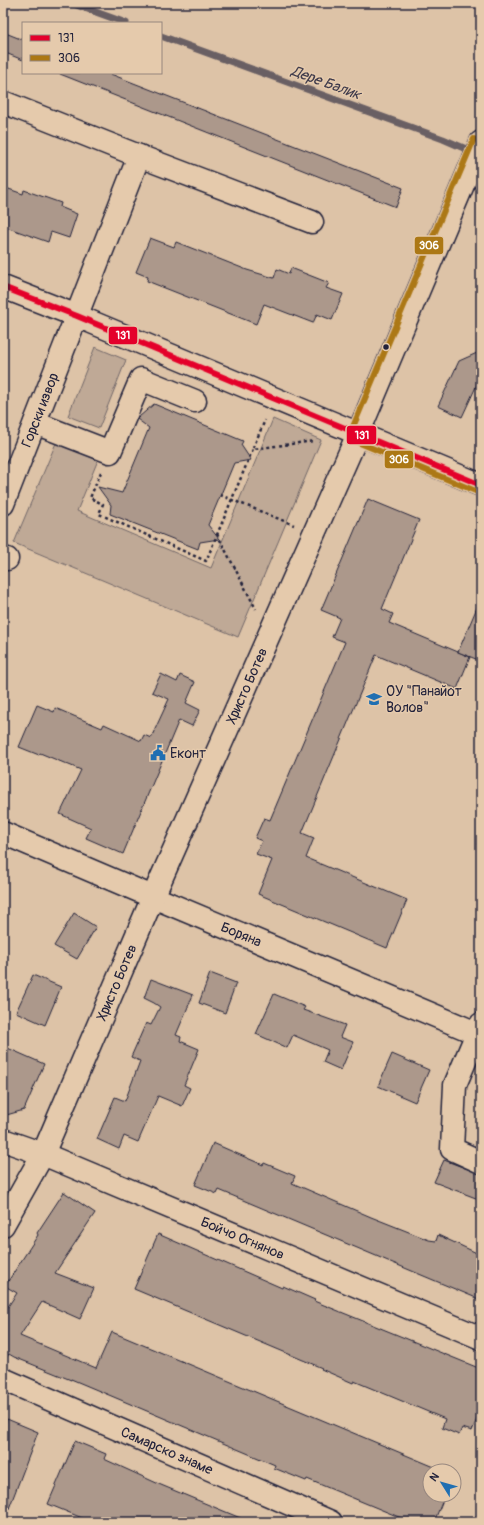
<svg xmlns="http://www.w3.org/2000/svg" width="484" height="1525" font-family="Pangolin,sans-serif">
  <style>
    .green { fill: #bfa996; stroke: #706668 }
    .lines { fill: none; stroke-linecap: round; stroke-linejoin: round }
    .stream { stroke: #695f64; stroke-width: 7 }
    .building { fill: #ac988b; stroke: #22223b }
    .minor-casing { stroke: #22223b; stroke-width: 25 }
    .path { stroke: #22223b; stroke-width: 2.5; stroke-dasharray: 3 3; stroke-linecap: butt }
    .minor { stroke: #e5caac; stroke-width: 22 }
    .bus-1-casing { stroke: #e5caac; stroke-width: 9 }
    .bus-2-casing { stroke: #e5caac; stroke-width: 9 }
    .bus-1 { stroke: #e4002b; stroke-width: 6 }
    .bus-2 { stroke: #ac7815; stroke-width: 6 }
    .bus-dot { fill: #22223b; stroke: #e5caac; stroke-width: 1.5 }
    .labels { text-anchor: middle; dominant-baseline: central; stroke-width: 3; stroke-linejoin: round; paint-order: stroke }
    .street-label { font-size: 14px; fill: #22223b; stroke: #e5caac }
    .poi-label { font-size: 14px; fill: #22223b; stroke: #e5caac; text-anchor: start }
    .water-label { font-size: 15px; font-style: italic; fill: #403c4c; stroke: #e5caac }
    .line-badge { stroke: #e5caac; stroke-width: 1.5 }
    .badge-label { font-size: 11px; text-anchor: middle; font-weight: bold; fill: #fff }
  </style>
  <rect width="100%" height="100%" fill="#ddc3a7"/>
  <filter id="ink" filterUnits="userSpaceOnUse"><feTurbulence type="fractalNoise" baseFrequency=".025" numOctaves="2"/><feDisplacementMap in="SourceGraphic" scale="8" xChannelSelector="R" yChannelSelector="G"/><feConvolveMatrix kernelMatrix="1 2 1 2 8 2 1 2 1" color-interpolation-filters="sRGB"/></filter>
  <g filter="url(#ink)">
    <g class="green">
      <polygon points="95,347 126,360 99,428 68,416"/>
      <polygon points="273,419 321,440 238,637 14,543 56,443 98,460 77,511 211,568"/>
    </g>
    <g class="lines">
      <g class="stream">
        <polyline points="71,3 126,23"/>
        <polyline points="161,36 443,139 473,152"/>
      </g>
    </g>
    <g class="building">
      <polygon points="3,32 23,40 23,60 3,52"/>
      <polygon points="60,73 108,73 403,188 396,207 60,74"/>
      <polygon points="3,187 23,194 24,190 61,203 60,207 77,214 69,238 51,232 48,242 3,226"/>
      <polygon points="150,238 174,247 176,242 247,270 274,278 277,269 289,274 291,268 329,283 326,288 343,294 332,320 317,314 313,323 264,304 256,324 147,281 148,277 136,272"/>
      <polygon points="477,353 481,366 481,376 462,417 438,406 459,361"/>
      <polygon points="154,404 243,441 241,445 251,460 234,463 208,525 219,539 200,542 198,549 110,514 111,505 98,487 122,493 149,428 137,419 139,417"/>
      <polygon points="368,499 419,520 382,609 393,614 389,623 470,657 457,689 376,655 302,833 314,838 306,858 407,900 387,948 258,894 272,860 256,854 262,841 255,838 264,818 270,820 345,642 332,637 340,618 321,610"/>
      <polygon points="481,598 481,661 458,652"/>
      <polygon points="161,674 177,682 180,675 195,682 186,703 200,710 192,726 179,720 123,854 86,838 91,828 60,814 81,770 40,753 39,755 19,747 37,705 54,712 55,708 102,728 104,724 141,741 144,735 151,738 169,699 152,692"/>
      <polygon points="74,913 96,927 77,959 54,946"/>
      <polygon points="210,973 236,983 225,1013 199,1003"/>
      <polygon points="33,975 61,987 45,1025 16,1012"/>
      <polygon points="151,979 193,995 176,1035 181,1037 180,1041 199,1049 184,1085 190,1088 182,1106 158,1096 138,1142 124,1136 119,1149 97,1139 115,1097 125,1101 140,1061 131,1057 146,1023 151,1025 160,1007 154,1003 144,998"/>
      <polygon points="274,994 305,1007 303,1010 345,1025 340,1037 353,1042 341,1070 323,1062 328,1050 293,1035 287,1048 256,1034"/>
      <polygon points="3,1046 44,1064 24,1110 3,1116"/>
      <polygon points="392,1054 429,1070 415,1102 378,1086"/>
      <polygon points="213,1143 263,1165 264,1163 295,1176 292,1183 371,1217 429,1240 436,1241 438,1235 481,1255 481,1300 219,1190 217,1194 195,1185"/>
      <polygon points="444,1160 481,1174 481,1200 434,1182"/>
      <polygon points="64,1192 95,1213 55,1273 94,1288 80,1319 42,1302 20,1336 96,1368 112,1332 444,1471 430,1471 430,1495 445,1495 434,1522 411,1522 307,1479 306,1481 274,1468 275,1465 71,1379 71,1380 14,1357 9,1354 3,1362 3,1314 17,1293 5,1286 38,1235 37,1233"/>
      <polygon points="158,1234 282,1288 283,1286 315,1300 314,1301 481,1369 481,1409 472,1431 462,1428 459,1435 442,1428 445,1419 354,1381 353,1383 321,1369 322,1368 134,1289"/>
      <polygon points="7,1419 38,1432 5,1519 3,1519 3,1429"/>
      <polygon points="75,1441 106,1454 104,1459 161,1485 250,1522 92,1522 48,1504"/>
    </g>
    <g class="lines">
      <defs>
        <g id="minor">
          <polyline points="3,102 139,156 312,222"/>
          <polyline points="3,287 77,316 481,485"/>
          <polyline points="35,423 110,452 141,379 195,401"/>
          <path id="s1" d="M3 504 139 156"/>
          <polyline points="3,558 7,559"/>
          <path id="s2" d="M3 833 153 897 481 1035"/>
          <polyline points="481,1024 455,1085 452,1149 481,1162"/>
          <path id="s3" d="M3 1140 43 1154 481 1338"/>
          <path id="s4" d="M3 1225 43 1154 153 897 358 434 481 142"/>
          <path id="s5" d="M3 1379 331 1522"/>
        </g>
      </defs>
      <use href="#minor" class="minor-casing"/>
      <g class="path">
        <polyline points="253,448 265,420"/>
        <polyline points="101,472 90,498 103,504 99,514 206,561 253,449 314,441"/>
        <polyline points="220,495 294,525"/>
        <polyline points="217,534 256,609"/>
      </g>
      <use href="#minor" class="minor"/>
      <defs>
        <polyline id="bus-1" points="3,287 77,316 481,485"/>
        <polyline id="bus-2" points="474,139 350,434 351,438 355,441 478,492"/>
      </defs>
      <use href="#bus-1" class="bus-1-casing"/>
      <use href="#bus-2" class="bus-2-casing"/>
      <use href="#bus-1" class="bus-1"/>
      <use href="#bus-2" class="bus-2"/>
    </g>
  </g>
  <defs>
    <symbol id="school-bare" viewBox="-9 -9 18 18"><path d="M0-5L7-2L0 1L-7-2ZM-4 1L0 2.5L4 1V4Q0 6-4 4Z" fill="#1f6fb2" stroke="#e5caac" stroke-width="2.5" paint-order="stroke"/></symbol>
    <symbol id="civic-bare" viewBox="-9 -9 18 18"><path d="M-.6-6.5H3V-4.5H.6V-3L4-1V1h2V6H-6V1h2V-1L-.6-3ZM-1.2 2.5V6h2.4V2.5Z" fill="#1f6fb2" stroke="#e5caac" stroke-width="2.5" paint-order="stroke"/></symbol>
  </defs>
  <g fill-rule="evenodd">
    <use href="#school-bare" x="363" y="688" width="22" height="22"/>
    <use href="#civic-bare" x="147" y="742" width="22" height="22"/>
  </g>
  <circle class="bus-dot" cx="386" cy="347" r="3.5"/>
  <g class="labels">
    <g class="street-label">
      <text stroke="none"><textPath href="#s1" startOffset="101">Горски извор</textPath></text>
      <text stroke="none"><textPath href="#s4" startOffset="592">Христо Ботев</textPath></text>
      <text stroke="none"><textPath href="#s2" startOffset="259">Боряна</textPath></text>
      <text stroke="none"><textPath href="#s4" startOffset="268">Христо Ботев</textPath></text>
      <text stroke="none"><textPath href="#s3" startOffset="259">Бойчо Огнянов</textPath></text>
      <text stroke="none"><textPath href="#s5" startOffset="179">Самарско знаме</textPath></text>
    </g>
    <g class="poi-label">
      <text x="386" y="691">ОУ "Панайот<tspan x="386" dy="16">Волов"</tspan></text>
      <text x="170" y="753">Еконт</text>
    </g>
    <g class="water-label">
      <text transform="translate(326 83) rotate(20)">Дере Балик</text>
    </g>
  </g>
  <g class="line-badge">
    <rect x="414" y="236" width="30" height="19" rx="4" fill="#ac7815"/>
    <rect x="108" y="326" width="30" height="19" rx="4" fill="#e4002b"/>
    <rect x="346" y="425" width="31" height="20" rx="4" fill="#e4002b"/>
    <rect x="384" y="450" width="30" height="19" rx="4" fill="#ac7815"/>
  </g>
  <g class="badge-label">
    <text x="429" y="249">306</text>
    <text x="123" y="339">131</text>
    <text x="362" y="439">131</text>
    <text x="399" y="463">306</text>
  </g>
  <rect width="484" height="1525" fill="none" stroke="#e5caac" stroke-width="16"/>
  <rect x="8" y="8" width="468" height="1509" fill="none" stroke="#22223b" stroke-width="1.5" filter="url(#ink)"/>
  <rect x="22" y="22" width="140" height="52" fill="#e5caac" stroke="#97877f"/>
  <rect x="30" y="35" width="20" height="6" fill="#e4002b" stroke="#97877f"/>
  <text x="58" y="42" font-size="12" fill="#22223b">131</text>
  <rect x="30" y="55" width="20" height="6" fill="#ac7815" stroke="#97877f"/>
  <text x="58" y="62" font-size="12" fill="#22223b">306</text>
  <g transform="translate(442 1483) rotate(307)"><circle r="19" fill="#e5caac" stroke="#97877f"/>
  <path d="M0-3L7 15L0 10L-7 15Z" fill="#1f6fb2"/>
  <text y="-6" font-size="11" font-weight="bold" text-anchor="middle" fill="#22223b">N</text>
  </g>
</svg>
